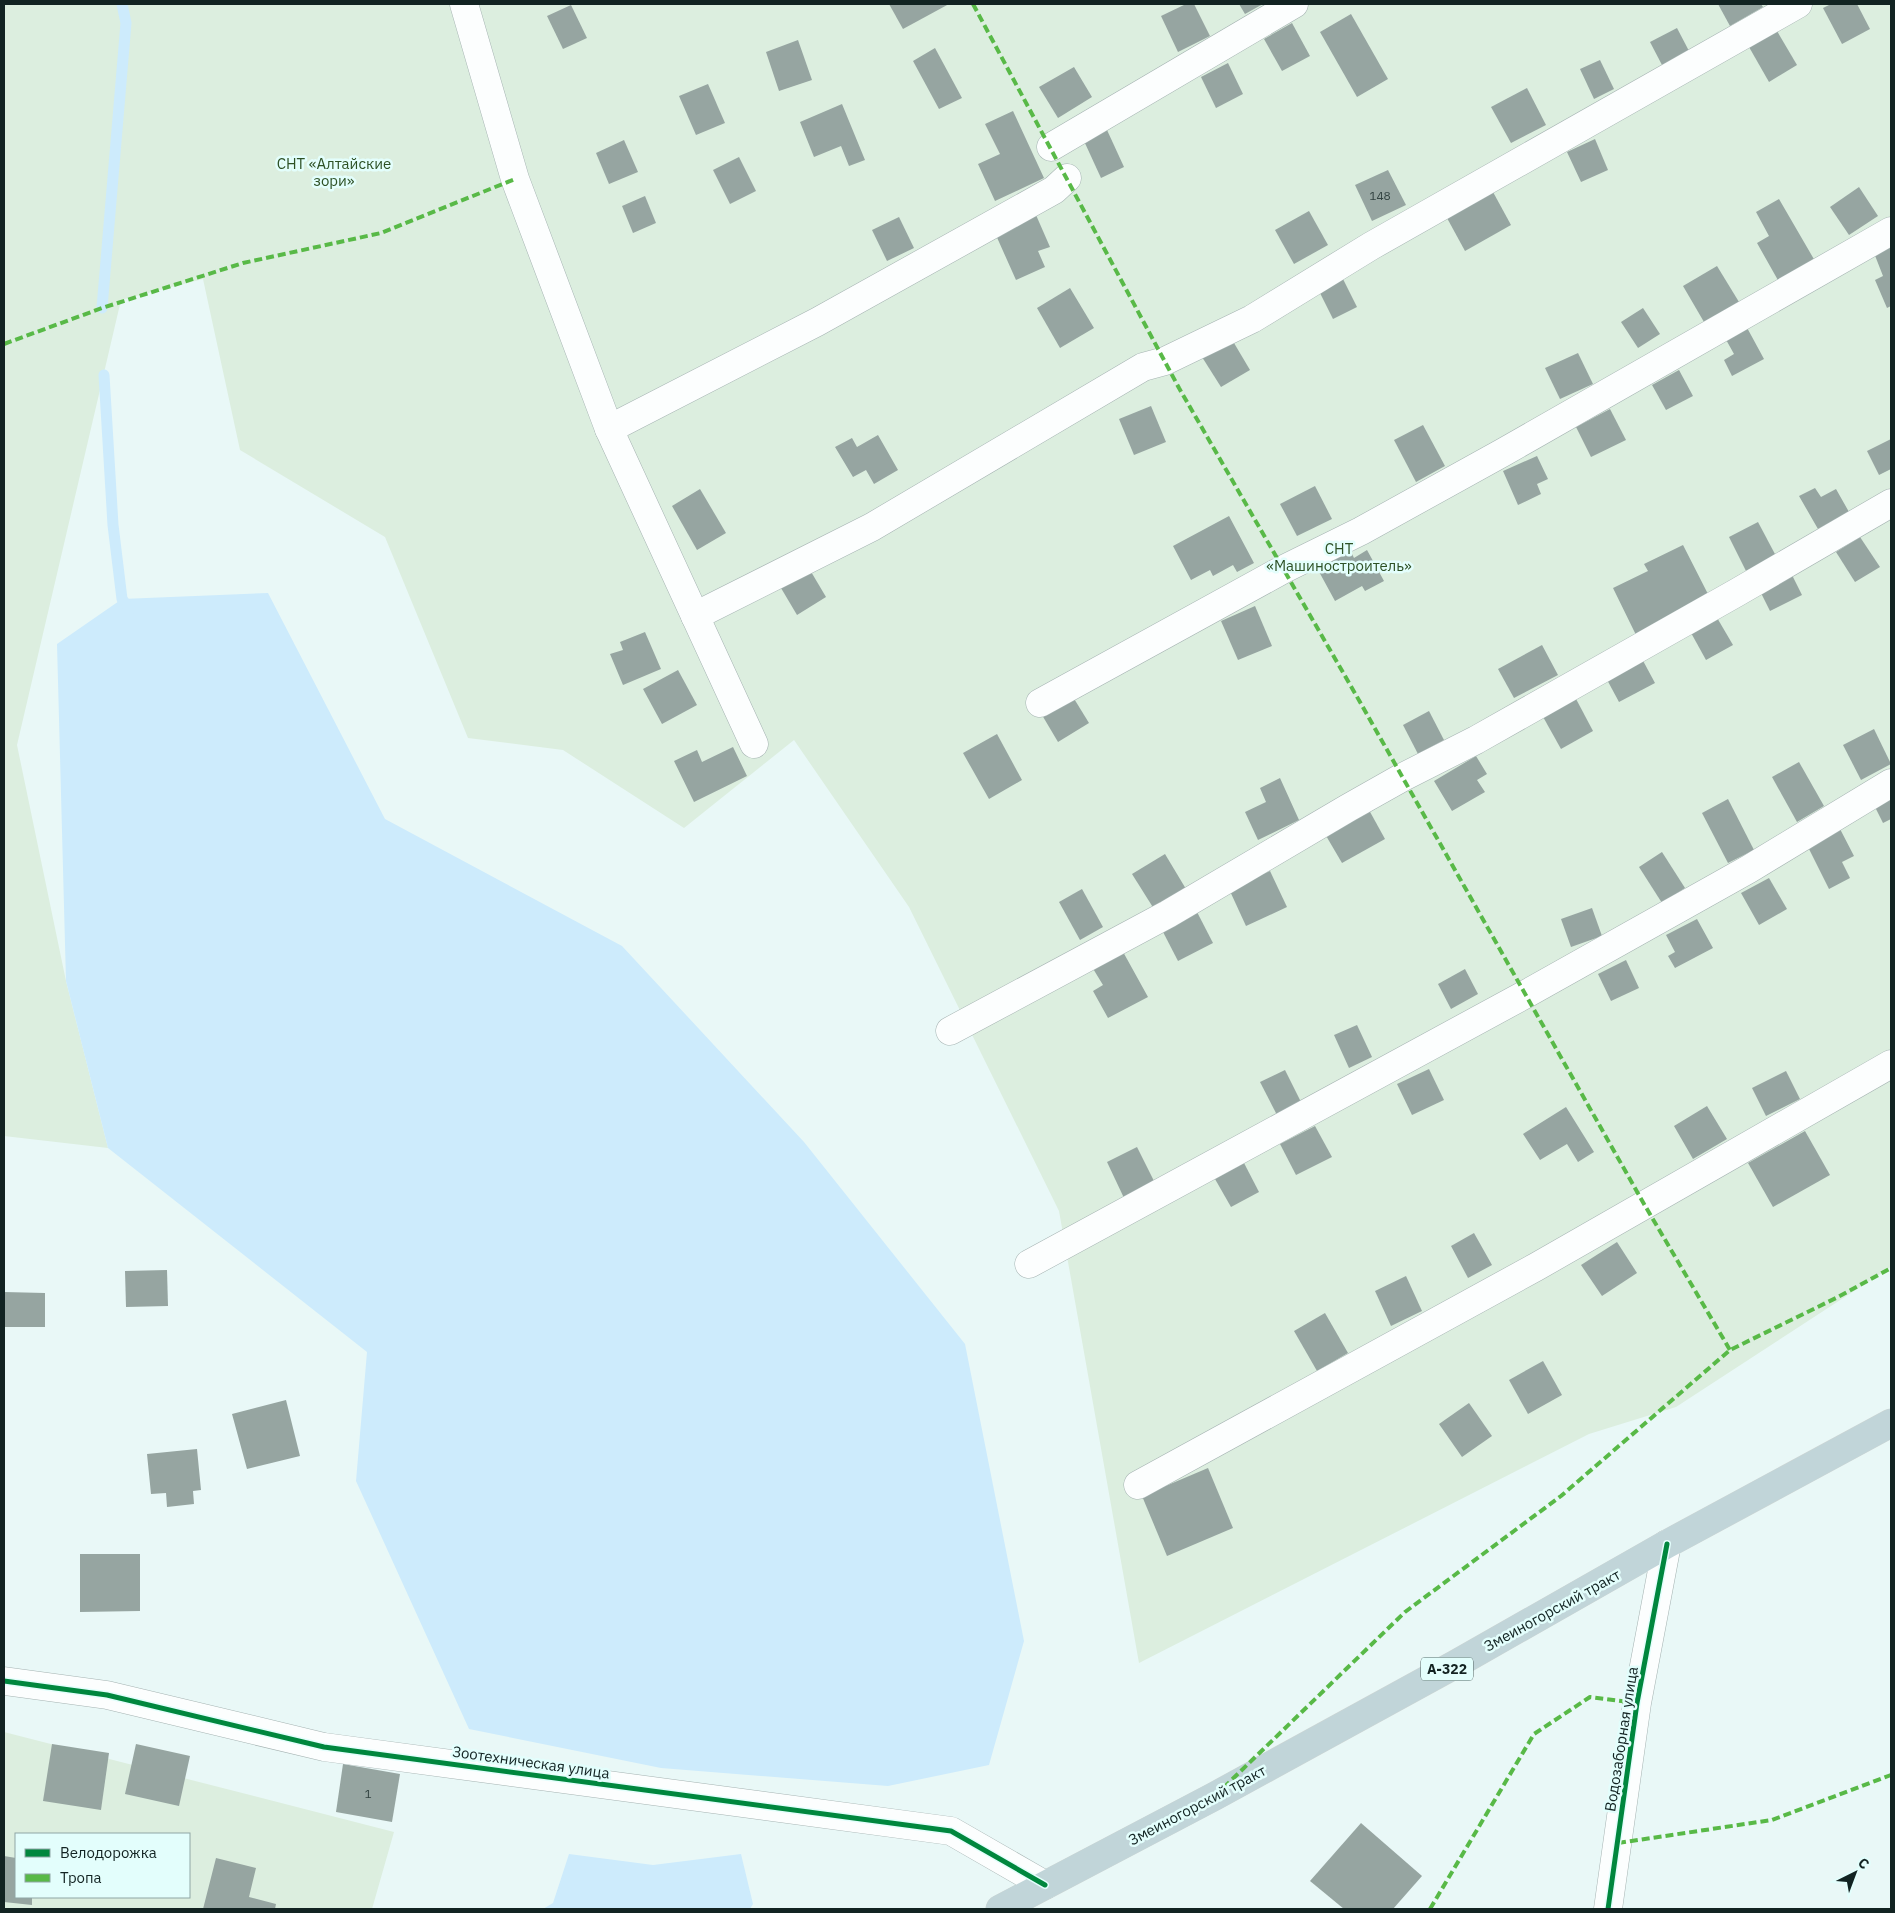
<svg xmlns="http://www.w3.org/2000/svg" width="1895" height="1913" font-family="'IBM Plex Sans',sans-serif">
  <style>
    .green { fill: #dceedf; fill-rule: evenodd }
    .water { fill: #cdebfc }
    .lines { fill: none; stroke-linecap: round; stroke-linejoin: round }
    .stream { stroke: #cdebfc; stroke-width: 11 }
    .building { fill: #96a5a1 }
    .minor-casing { stroke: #a5b3b2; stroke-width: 29 }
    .highway-casing { stroke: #ccd5d4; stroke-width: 29 }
    .minor { stroke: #fcfefe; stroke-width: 28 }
    .highway { stroke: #c1d5d9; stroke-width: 28 }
    .quiet { stroke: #58b947; stroke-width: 4; stroke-dasharray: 8 4; stroke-linecap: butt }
    .cycleway-casing { stroke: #e3fefc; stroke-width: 8 }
    .cycleway { stroke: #00873e; stroke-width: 5 }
    .labels { text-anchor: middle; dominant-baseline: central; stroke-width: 5; stroke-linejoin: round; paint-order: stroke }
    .number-label { font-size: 12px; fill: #334442 }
    .shield { fill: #e3fefc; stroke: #516563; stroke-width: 1 }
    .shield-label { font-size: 14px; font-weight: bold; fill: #122322 }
    .park-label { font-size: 15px; fill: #2d5125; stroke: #e3fefc }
    .street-label { font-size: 15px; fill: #122322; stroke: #e3fefc }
  </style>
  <rect width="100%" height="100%" fill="#e9f8f7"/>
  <g class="green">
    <polygon points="4,4 1891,4 1891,1267 1676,1407 1589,1434 1139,1663 1059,1211 909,907 794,740 684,828 563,750 468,738 385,537 240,450 203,279 121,300 17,745 66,981 108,1148 4,1136"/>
    <path d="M4 1732 394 1832 372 1909H4ZM16 1834H189V1897H16Z"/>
  </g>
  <g class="water">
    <polygon points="268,593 385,819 622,946 804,1142 965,1344 1024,1641 989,1765 888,1786 661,1768 469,1729 356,1481 367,1352 108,1148 66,981 57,644 122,599"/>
    <polygon points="569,1854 653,1865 741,1854 753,1904 750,1909 543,1909 553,1903"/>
  </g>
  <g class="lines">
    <g class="stream">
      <polyline points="102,308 126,23 122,4"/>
      <polyline points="104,375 113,525 122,599 130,610"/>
    </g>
  </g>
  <g class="building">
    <polygon points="889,4 949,4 903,29"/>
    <polygon points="1186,4 1194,4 1210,36 1178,52 1161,16"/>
    <polygon points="1239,4 1263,4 1245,14"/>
    <polygon points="1718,4 1761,4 1763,7 1730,26"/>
    <polygon points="1831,4 1857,4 1870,29 1842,44 1823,8"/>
    <polygon points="571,5 587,38 563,49 547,16"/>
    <polygon points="1351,14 1388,79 1357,97 1320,32"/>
    <polygon points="1292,23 1310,56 1282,71 1264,39"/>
    <polygon points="1677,28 1689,51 1662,65 1650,42"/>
    <polygon points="1777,31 1797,65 1769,82 1749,47"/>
    <polygon points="798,40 812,80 779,91 766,52"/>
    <polygon points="935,48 962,98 939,109 913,61"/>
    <polygon points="1600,60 1614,89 1594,99 1580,69"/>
    <polygon points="1228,63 1243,94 1216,108 1201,77"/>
    <polygon points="1074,67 1092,97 1058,118 1039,87"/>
    <polygon points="708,84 725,123 696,135 679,96"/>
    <polygon points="1527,88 1546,125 1511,143 1491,107"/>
    <polygon points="842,104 865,160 849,166 841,146 814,157 800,122"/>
    <polygon points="1013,111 1044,178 995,201 978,164 1000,154 985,124"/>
    <polygon points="1107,130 1124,167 1101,178 1084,141"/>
    <polygon points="1595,139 1608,170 1581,182 1567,152"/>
    <polygon points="624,140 638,172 609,184 596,153"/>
    <polygon points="739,157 756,191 730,204 713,170"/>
    <polygon points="1388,170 1406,205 1372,221 1355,185"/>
    <polygon points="1859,187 1878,216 1849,235 1830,207"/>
    <polygon points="1493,192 1511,225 1465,251 1447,218"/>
    <polygon points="645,196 656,223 633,233 622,206"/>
    <polygon points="1779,199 1815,261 1779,282 1757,243 1769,236 1756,212"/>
    <polygon points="1309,211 1328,245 1294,264 1275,230"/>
    <polygon points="1036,215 1050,247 1038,251 1045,267 1016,280 995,233"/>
    <polygon points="899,217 914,248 887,261 872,230"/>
    <polygon points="1891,246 1891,306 1887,308 1875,280 1883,276 1874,253"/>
    <polygon points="1717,266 1739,302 1704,322 1683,286"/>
    <polygon points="1343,279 1357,307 1333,319 1319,291"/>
    <polygon points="1070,288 1094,328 1060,348 1037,308"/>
    <polygon points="1643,308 1660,334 1638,348 1621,322"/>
    <polygon points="1745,324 1764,359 1732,376 1724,360 1734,354 1724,336"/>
    <polygon points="1231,338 1250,370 1221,387 1202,357"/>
    <polygon points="1578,353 1593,384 1560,399 1545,368"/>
    <polygon points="1679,370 1693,396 1666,410 1652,385"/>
    <polygon points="1151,406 1166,442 1134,455 1119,419"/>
    <polygon points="1610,409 1626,440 1591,457 1576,427"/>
    <polygon points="1423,425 1445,466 1416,482 1394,440"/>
    <polygon points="878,435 898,470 874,484 866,470 853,477 835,447 852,438 857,447"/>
    <polygon points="1891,439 1891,469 1879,475 1867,451"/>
    <polygon points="1537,456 1548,479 1537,484 1541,494 1518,505 1503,471"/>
    <polygon points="1315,486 1332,519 1297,536 1280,504"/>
    <polygon points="1815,488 1821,497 1836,489 1849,512 1818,529 1799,496"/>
    <polygon points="700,489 726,533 697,550 672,506"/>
    <polygon points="1229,516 1254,563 1237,572 1233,565 1213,576 1210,570 1191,580 1173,546"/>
    <polygon points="1758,522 1776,556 1746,571 1729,537"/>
    <polygon points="1860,537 1880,567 1855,582 1836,552"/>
    <polygon points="1683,545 1710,598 1636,635 1613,588 1648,571 1644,564"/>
    <polygon points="1350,550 1354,558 1367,550 1384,581 1365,591 1362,586 1335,601 1317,568"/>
    <polygon points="810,570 826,597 797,615 781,588"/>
    <polygon points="1792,575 1802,595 1770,611 1760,591"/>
    <polygon points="1255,606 1272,646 1238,660 1221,621"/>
    <polygon points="1716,616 1733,645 1706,660 1690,631"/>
    <polygon points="645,632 661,669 623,685 610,654 623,650 620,642"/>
    <polygon points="1542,645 1558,675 1514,698 1498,669"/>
    <polygon points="1641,657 1655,683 1619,702 1605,676"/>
    <polygon points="678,670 697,705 662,724 643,689"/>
    <polygon points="1073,697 1089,723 1058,742 1042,715"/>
    <polygon points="1575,697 1593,731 1561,749 1542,715"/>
    <polygon points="1429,711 1444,740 1418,754 1403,725"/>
    <polygon points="1874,729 1891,764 1861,780 1843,745"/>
    <polygon points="997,734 1022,780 989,799 963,753"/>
    <polygon points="733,747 747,776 694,802 674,761 697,750 702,762"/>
    <polygon points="1476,756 1487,774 1477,780 1485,792 1452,811 1434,781"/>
    <polygon points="1799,762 1824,806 1797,822 1772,777"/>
    <polygon points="1280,778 1299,820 1258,840 1245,812 1266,802 1260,788"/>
    <polygon points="1891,798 1891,819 1883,823 1875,807"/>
    <polygon points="1728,799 1754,850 1728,863 1702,813"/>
    <polygon points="1369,810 1385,839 1342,863 1325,834"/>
    <polygon points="1839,827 1854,856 1842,862 1850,878 1829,889 1806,843"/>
    <polygon points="1662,852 1685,888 1662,903 1639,867"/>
    <polygon points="1165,854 1186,889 1154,909 1132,874"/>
    <polygon points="1270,871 1287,907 1246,926 1229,889"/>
    <polygon points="1769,878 1787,909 1759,925 1741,893"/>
    <polygon points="1082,889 1103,927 1080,940 1059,902"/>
    <polygon points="1592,908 1602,936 1571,947 1561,919"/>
    <polygon points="1197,912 1213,943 1178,961 1162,930"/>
    <polygon points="1697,919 1713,948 1675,968 1668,956 1675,952 1666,935"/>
    <polygon points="1122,950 1148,997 1108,1018 1093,991 1103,985 1092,967"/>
    <polygon points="1626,960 1639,988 1611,1001 1598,974"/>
    <polygon points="1465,969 1478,994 1451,1009 1438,984"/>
    <polygon points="1357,1025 1372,1057 1349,1068 1334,1035"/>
    <polygon points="1429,1069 1444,1100 1412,1115 1397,1084"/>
    <polygon points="1285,1070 1301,1102 1277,1115 1260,1082"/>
    <polygon points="1786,1071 1800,1099 1766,1116 1752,1088"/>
    <polygon points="1707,1106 1727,1139 1693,1159 1674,1126"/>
    <polygon points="1566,1107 1594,1152 1578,1162 1567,1144 1540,1160 1523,1134"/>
    <polygon points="1315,1126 1332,1157 1296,1175 1280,1144"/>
    <polygon points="1805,1131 1830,1175 1773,1207 1748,1163"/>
    <polygon points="1137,1147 1155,1183 1124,1198 1107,1162"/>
    <polygon points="1244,1163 1259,1192 1231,1207 1215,1179"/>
    <polygon points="1474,1233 1492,1265 1468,1278 1451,1246"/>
    <polygon points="1617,1242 1637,1273 1602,1296 1581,1265"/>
    <polygon points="167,1270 168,1306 126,1307 125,1271"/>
    <polygon points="1406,1276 1422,1311 1391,1326 1375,1291"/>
    <polygon points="4,1292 45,1293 45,1327 4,1327"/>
    <polygon points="1325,1313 1348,1353 1317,1371 1294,1331"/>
    <polygon points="1543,1361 1562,1395 1528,1414 1509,1380"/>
    <polygon points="286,1400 300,1456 247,1469 232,1414"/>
    <polygon points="1469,1403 1492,1436 1462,1457 1439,1424"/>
    <polygon points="197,1449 201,1490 193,1491 194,1504 167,1507 166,1493 151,1494 147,1454"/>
    <polygon points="1208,1468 1233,1528 1167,1556 1142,1496"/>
    <polygon points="80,1554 140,1554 140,1611 80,1612"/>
    <polygon points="52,1744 109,1753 101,1810 43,1801"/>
    <polygon points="136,1744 190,1756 179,1806 125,1794"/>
    <polygon points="343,1764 400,1774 392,1822 336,1812"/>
    <polygon points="1361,1823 1422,1876 1393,1909 1344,1909 1310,1881"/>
    <polygon points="4,1856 16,1858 16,1897 32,1897 32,1905 4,1902"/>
    <polygon points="216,1858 256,1868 249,1897 276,1904 275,1909 203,1909"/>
  </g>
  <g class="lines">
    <defs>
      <g id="minor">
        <polyline points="464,4 515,179 609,429 754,744"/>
        <polyline points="1051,147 1294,4"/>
        <polyline points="609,429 817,322 1054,190 1067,178"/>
        <polyline points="695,616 872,527 1143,367 1165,361 1252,319 1371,246 1798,4"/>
        <polyline points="1040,703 1284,569 1361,531 1502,453 1891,231"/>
        <polyline points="950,1031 1168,914 1348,808 1403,777 1476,740 1736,593 1891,503"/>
        <polyline points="1029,1264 1526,994 1749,869 1891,783"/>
        <polyline points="1138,1485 1536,1267 1891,1064"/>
        <polyline points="4,1681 107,1695 324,1747 951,1831 1045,1885"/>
        <polyline points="1608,1909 1637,1703 1667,1544"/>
      </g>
      <polyline id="highway" points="1000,1909 1215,1796 1456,1664 1667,1544 1891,1423"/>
    </defs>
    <use href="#minor" class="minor-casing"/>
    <use href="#highway" class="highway-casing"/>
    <use href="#minor" class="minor"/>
    <use href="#highway" class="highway"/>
    <g class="quiet">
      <polyline points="973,4 1179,388 1356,695 1644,1204 1730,1350"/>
      <polyline points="4,344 102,308 243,263 381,233 515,179"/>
      <polyline points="1215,1796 1405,1612 1561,1496 1730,1350 1836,1298 1891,1268"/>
      <polyline points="1618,1843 1772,1820 1891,1775"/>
      <polyline points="1430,1909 1534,1734 1590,1697 1637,1703"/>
    </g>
    <defs>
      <g id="cycleway">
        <polyline points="4,1681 107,1695 324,1747 951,1831 1045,1885"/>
        <polyline points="1608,1909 1637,1703 1667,1544"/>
      </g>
    </defs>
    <use href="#cycleway" class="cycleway-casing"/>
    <use href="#cycleway" class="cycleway"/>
  </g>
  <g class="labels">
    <g class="number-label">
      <text x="1380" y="195">148</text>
      <text x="368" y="1793">1</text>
    </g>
    <rect class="shield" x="1421" y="1657.5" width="52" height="23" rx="4"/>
    <g class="shield-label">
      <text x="1447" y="1669">А-322</text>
    </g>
    <g class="park-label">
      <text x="334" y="163">СНТ «Алтайские<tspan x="334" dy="17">зори»</tspan></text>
      <text x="1339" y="548">СНТ<tspan x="1339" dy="17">«Машиностроитель»</tspan></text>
    </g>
    <g class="street-label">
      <text transform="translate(1552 1610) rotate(-29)">Змеиногорский тракт</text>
      <text transform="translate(1621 1739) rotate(-81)">Водозаборная улица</text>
      <text transform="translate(531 1762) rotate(8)">Зоотехническая улица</text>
      <text transform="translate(1197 1805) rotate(-28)">Змеиногорский тракт</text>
    </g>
  </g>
  <rect width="1895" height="1913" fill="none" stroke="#122322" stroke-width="10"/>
  <rect x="15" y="1833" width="175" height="65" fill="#e3fefc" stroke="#8fa6a5"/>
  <rect x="25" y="1849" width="25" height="8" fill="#00873e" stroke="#8fa6a5"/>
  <text x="60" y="1858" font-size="15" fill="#122322">Велодорожка</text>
  <rect x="25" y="1874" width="25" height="8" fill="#58b947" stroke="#8fa6a5"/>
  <text x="60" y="1883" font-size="15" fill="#122322">Тропа</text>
  <g transform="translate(1855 1873) rotate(42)" stroke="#e3fefc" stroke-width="4" paint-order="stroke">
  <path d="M0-4L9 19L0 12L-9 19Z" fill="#122322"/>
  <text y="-8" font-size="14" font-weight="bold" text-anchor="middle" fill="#122322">С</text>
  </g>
</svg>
